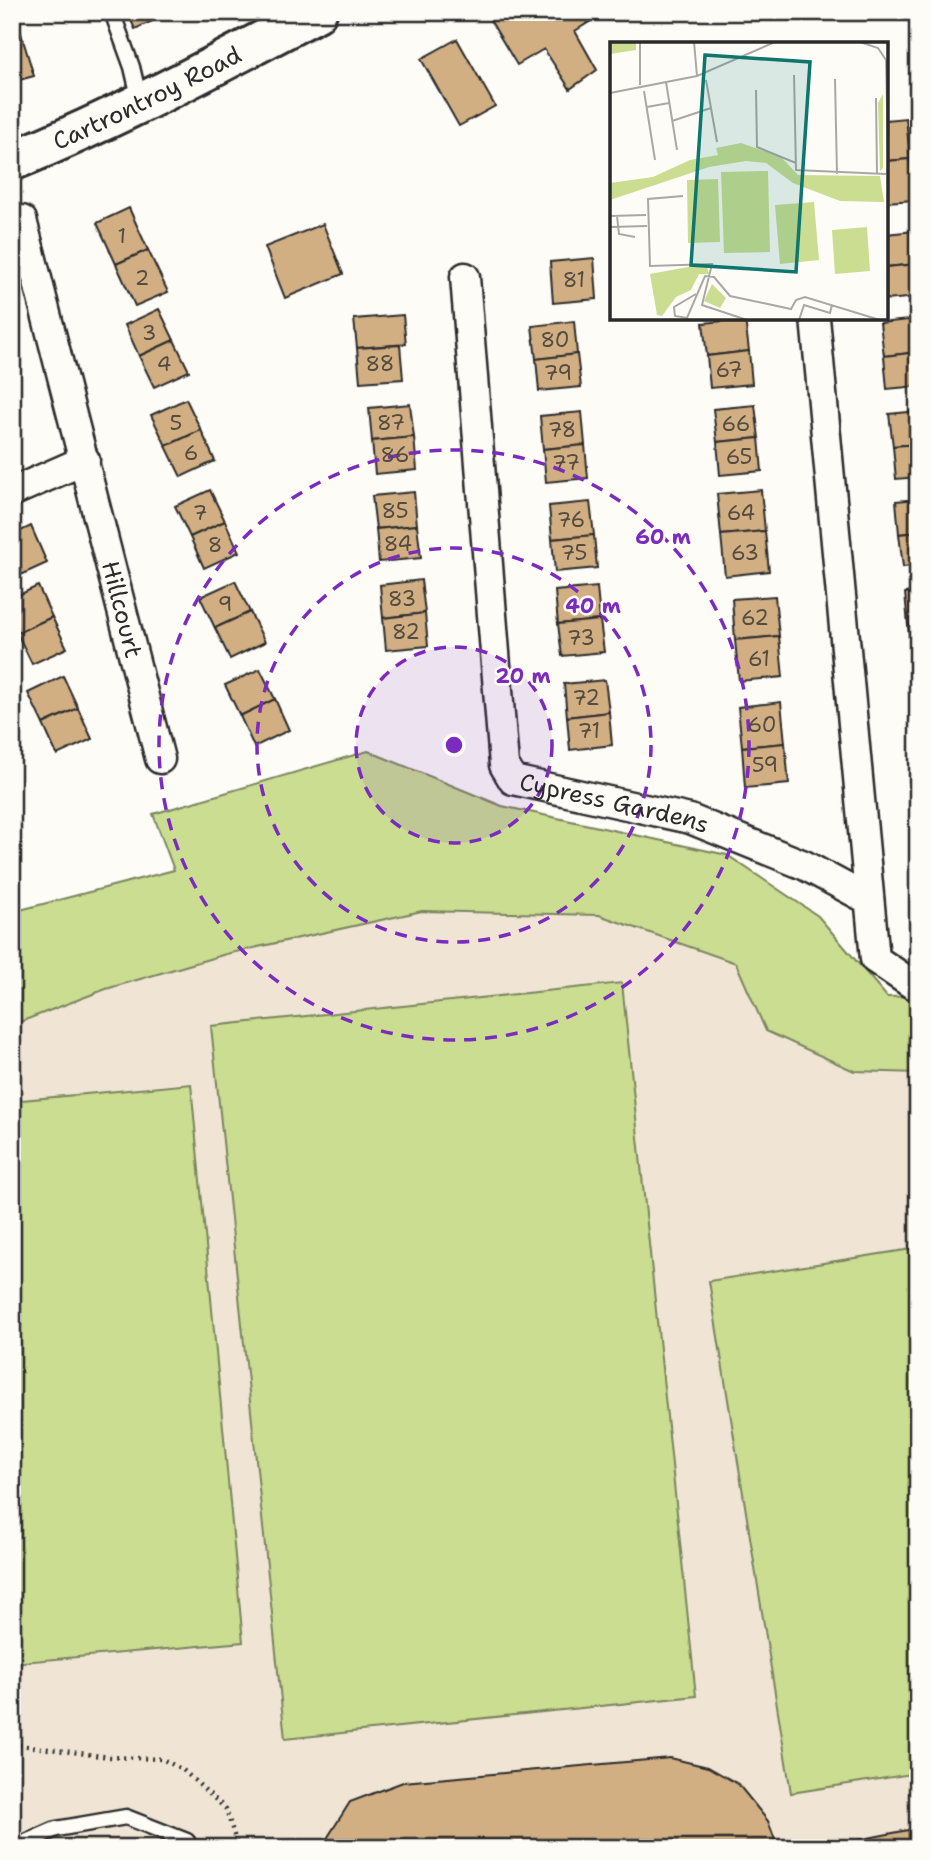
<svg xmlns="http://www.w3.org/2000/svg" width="930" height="1860" font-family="'Shantell Sans',sans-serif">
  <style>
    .built { fill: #f0e5d4 }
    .green { fill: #cadd91; stroke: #7a845e; stroke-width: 2 }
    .building { fill: #d1af83; stroke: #2b2b2b; stroke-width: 2 }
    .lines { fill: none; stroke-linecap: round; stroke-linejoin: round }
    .lane-casing { stroke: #2b2b2b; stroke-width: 19 }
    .street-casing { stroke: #2b2b2b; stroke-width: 33 }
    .secondary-casing { stroke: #2b2b2b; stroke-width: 44 }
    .path { stroke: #2b2b2b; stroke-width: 4.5; stroke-dasharray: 2 5; stroke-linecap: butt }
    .lane { stroke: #fdfcf7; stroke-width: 14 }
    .street { stroke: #fdfcf7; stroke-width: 28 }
    .secondary { stroke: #fdfcf7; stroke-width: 38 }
    .ring { fill: none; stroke: #7b2cbf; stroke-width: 3.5; stroke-dasharray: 12 9 }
    .labels { text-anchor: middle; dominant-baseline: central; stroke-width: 5; stroke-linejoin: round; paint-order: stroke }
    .number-label { font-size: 21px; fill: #544c41 }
    .street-label { font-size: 24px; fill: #2b2b2b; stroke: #fdfcf7 }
    .inset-road { fill: none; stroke: #a9a8a5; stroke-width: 2 }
    .view { fill: #0f766e; fill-opacity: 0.15; stroke: #0f766e; stroke-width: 3.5 }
    .inset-edge { fill: none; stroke: #2b2b2b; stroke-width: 3.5 }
    .centre { fill: #7b2cbf; stroke: #fdfcf7; stroke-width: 3.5 }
    .ring-label { font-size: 21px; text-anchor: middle; font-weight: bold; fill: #7b2cbf; stroke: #fdfcf7; stroke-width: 5; stroke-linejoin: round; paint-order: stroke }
  </style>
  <rect width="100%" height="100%" fill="#fdfcf7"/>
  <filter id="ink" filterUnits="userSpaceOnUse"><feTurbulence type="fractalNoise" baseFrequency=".0143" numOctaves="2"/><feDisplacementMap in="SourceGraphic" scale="14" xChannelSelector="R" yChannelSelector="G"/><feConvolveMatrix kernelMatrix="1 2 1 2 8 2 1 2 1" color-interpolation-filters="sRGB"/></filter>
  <g filter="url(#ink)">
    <polygon class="built" points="422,911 599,915 736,963 766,1031 854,1071 918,1073 918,1848 12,1848 12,1025 106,989 226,954"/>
    <g class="green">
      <polygon points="368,751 502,806 727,855 818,916 887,997 918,996 918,1073 854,1071 766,1031 736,963 599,915 422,911 226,954 106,989 12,1025 12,912 174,870 153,814"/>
      <polygon points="622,983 696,1696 285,1739 211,1026"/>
      <polygon points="191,1084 243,1642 12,1663 12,1101"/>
      <polygon points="918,1248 918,1773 791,1793 709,1281"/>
    </g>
    <g class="building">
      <polygon points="127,12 167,12 168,14 135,29"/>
      <polygon points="503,12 585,12 591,21 575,31 597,70 570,89 544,49 517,65 490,20"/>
      <polygon points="20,30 34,76 12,82 12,32"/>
      <polygon points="457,39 495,106 459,126 421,59"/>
      <polygon points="906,118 910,159 886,161 886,120"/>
      <polygon points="910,159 914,200 886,202 886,161"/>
      <polygon points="129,208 148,250 116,264 97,223"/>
      <polygon points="323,224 343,274 285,298 265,247"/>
      <polygon points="914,231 917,264 886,267 886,234"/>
      <polygon points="148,250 168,292 135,306 116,264"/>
      <polygon points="594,258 597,299 553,303 550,262"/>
      <polygon points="917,264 918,297 886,300 886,267"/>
      <polygon points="159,309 174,340 139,356 125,325"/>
      <polygon points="403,315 406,344 357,348 354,319"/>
      <polygon points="745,319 749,351 707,356 703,323"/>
      <polygon points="918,319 918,352 884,356 880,323"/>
      <polygon points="574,321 577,354 536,359 532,326"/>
      <polygon points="174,340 189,371 154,387 139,356"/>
      <polygon points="400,345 403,379 360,382 357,348"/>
      <polygon points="749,351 752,384 710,388 707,356"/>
      <polygon points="918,352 918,386 887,389 884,356"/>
      <polygon points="577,354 581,387 539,391 536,359"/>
      <polygon points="186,399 201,430 166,446 151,415"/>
      <polygon points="410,404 414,437 372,441 369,408"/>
      <polygon points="755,405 759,438 717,442 713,409"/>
      <polygon points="918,411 918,444 893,446 889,414"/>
      <polygon points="582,412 585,445 543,449 540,416"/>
      <polygon points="201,430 215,461 181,477 166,446"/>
      <polygon points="414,437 417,470 375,474 372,441"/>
      <polygon points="759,438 762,471 720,475 717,442"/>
      <polygon points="918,444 918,477 896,479 893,446"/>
      <polygon points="585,445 588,478 546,482 543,449"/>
      <polygon points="210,490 225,521 190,537 175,506"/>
      <polygon points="761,490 765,531 721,535 717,494"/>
      <polygon points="414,492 417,525 376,529 372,496"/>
      <polygon points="918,499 918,532 899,534 896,501"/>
      <polygon points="590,502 594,535 552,539 549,506"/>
      <polygon points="225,521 239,552 204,568 190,537"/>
      <polygon points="417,525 421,558 379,562 376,529"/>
      <polygon points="31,526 47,563 14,578 12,535"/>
      <polygon points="765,531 769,571 725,576 721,535"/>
      <polygon points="918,532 918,565 903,567 899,534"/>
      <polygon points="594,535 597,568 555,572 552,539"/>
      <polygon points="421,580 425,613 383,618 380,585"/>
      <polygon points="235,581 250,612 215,628 200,597"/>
      <polygon points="38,586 52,617 17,633 12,622 12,598"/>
      <polygon points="597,587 600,620 558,624 555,591"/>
      <polygon points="918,591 918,625 908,625 905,593"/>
      <polygon points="775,596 779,636 735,640 732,599"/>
      <polygon points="250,612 265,642 230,659 215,628"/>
      <polygon points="425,613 428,646 386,650 383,618"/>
      <polygon points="52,617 67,648 32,664 17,633"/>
      <polygon points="600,620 604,652 562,656 558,624"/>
      <polygon points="908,625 918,625 918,658 912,658"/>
      <polygon points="779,636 783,677 739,681 735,640"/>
      <polygon points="260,669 275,699 240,716 225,685"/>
      <polygon points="63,676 78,708 43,724 28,693"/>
      <polygon points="605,680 609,712 567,717 564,684"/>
      <polygon points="912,680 918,680 918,713 915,713"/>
      <polygon points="275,699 289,730 254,747 240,716"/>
      <polygon points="781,702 785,743 742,747 738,707"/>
      <polygon points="78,708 92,739 57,755 43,724"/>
      <polygon points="609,712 612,745 570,750 567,717"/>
      <polygon points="785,743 789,784 745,788 742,747"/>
      <polygon points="670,1758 708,1767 738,1784 768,1821 778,1848 321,1848 350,1802 403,1782"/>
      <polygon points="918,1828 918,1848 818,1848"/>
    </g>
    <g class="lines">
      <defs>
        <g id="lane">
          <polyline points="112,12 132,67 140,101"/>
          <polyline points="12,1848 56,1829 126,1817 187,1841 191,1848"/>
        </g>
        <g id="street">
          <path id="s1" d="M22 220 160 759"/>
          <path id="s2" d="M465 277 504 765 513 780 690 819 804 865 869 900"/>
          <polyline points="815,318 875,959 912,984 918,984"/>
          <polyline points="12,492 85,460"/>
        </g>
        <g id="secondary">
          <path id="s3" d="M12 161C117 118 217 65 317 12"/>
        </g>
      </defs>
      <use href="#lane" class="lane-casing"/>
      <use href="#street" class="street-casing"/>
      <use href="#secondary" class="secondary-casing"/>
      <polyline class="path" points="12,1744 109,1757 162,1759 183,1770 226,1809 238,1848"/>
      <use href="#lane" class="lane"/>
      <use href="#street" class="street"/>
      <use href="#secondary" class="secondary"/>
    </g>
  </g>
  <circle cx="454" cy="745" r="98" fill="#7b2cbf" fill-opacity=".12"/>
  <g class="ring">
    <circle cx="454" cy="745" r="98"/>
    <circle cx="454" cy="745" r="197"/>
    <circle cx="454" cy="745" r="295"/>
  </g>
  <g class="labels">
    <g class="number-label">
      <text x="122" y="236">1</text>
      <text x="142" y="278">2</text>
      <text x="574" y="280">81</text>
      <text x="149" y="333">3</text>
      <text x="555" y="340">80</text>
      <text x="164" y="364">4</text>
      <text x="380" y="364">88</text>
      <text x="729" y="370">67</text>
      <text x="558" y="373">79</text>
      <text x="176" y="423">5</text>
      <text x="391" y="423">87</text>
      <text x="736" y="424">66</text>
      <text x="562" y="430">78</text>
      <text x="191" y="453">6</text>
      <text x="395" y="455">86</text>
      <text x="739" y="457">65</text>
      <text x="566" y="463">77</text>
      <text x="395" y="511">85</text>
      <text x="200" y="513">7</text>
      <text x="741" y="513">64</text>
      <text x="571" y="520">76</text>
      <text x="398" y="544">84</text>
      <text x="215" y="545">8</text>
      <text x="574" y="553">75</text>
      <text x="745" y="553">63</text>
      <text x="402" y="599">83</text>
      <text x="225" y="604">9</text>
      <text x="755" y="618">62</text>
      <text x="406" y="632">82</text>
      <text x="581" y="638">73</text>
      <text x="759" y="659">61</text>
      <text x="586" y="698">72</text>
      <text x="762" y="725">60</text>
      <text x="589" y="731">71</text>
      <text x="765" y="765">59</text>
    </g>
    <g class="street-label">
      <text stroke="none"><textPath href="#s3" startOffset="149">Cartrontroy Road</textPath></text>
      <text stroke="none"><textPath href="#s1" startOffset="402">Hillcourt</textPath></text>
      <text stroke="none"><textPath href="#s2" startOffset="611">Cypress Gardens</textPath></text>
    </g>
  </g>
  <g transform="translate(610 42)">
    <rect width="278" height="278" fill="#fdfcf7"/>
    <path d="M0 0H26V8L0 12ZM273 52V126L270 129 268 61ZM131 101 171 115 188 133 270 134 274 160 230 159 183 141 156 121 136 119 99 125 0 158V141L43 135 80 118 108 113 106 106ZM158 129 160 210 114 211 111 130ZM108 137 110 200 78 201 77 138ZM204 160 209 218 170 222 165 163ZM257 185 260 229 225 232 222 188ZM89 223 97 224 99 232H89L81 248 66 255 52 274 47 273 40 232ZM102 242 116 256 110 266 94 259Z" fill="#cadd91"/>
    <path class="inset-road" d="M84 0 87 34M250 0 268 6 276 18 279 162M184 33 186 128 276 132M225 37 227 132M96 38 107 100M56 40 67 108M30 43V0M146 48 147 105 186 121M34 49 45 118M0 51 87 34 165 0M266 56 267 132M37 65 59 61M62 79 101 66M73 154 38 157 40 224 102 222 92 263 137 278M0 174 36 173M7 174 9 192 25 195M0 185 37 184M86 252 64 265 65 274 77 276 95 234 104 235 120 254 181 267 186 258 195 255 270 278M189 278 194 263 220 271 222 263"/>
    <path class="view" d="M95 13 200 20 186 230 81 223Z"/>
    <rect width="278" height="278" class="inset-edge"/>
  </g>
  <circle cx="454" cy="745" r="10" class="centre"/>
  <g class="ring-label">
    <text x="663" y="544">60 m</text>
    <text x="593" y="613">40 m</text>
    <text x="523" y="683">20 m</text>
  </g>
  <rect width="930" height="1860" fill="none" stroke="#fdfcf7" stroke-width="42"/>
  <rect x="21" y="21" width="888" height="1818" fill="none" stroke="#2b2b2b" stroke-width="2.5" filter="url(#ink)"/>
</svg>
